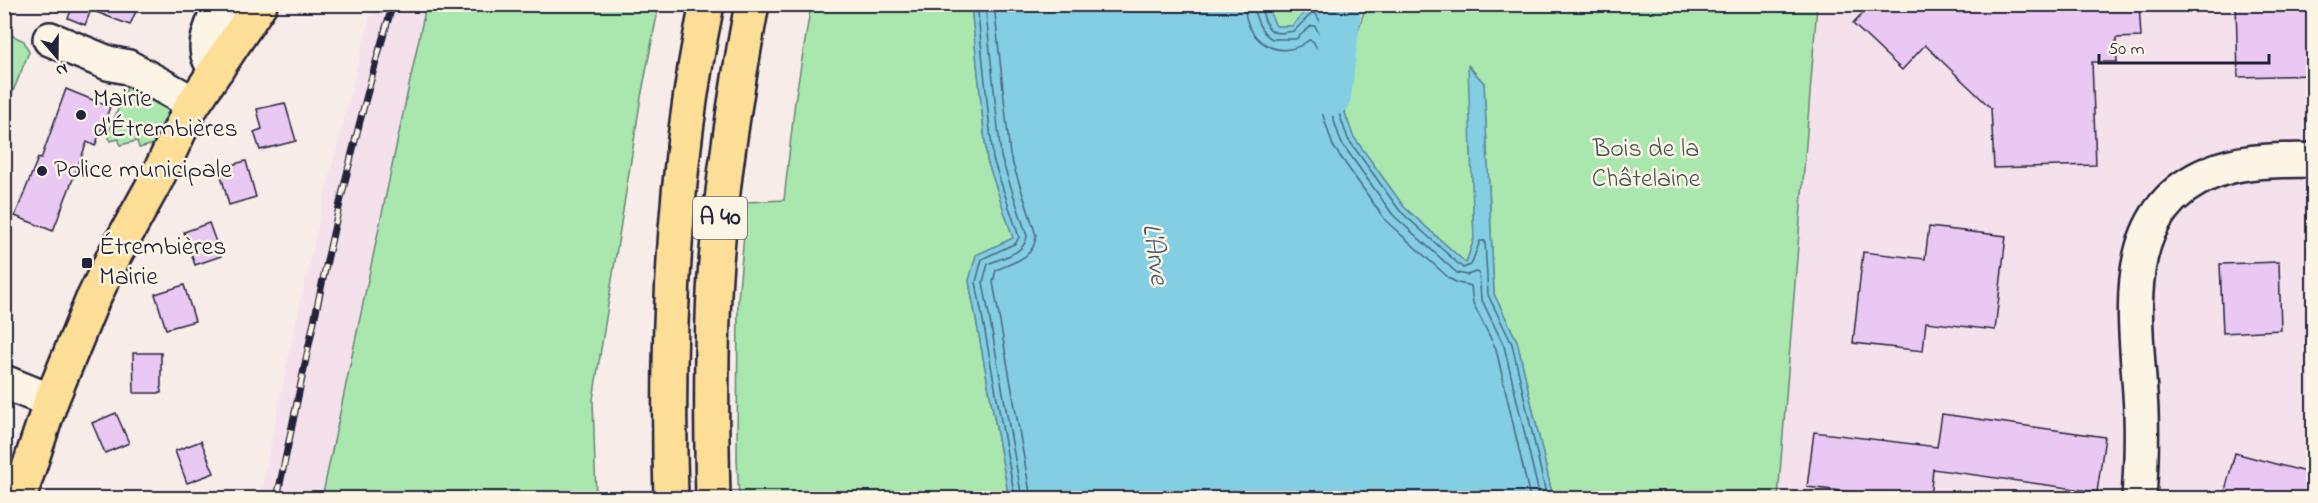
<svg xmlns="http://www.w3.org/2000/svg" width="2318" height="503" font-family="'Indie Flower',sans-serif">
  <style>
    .built { fill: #f4e1ec }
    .green { fill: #a9e7af; stroke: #668475; stroke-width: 1.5 }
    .water { fill: #83cee3; stroke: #5c89a0; stroke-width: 1.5 }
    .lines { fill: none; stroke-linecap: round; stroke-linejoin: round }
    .shore { stroke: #49677e; stroke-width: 1.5 }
    .river { stroke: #83cee3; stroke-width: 40 }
    .building { fill: #eac8f4; stroke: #22223b; stroke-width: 1.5 }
    .minor-casing { stroke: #22223b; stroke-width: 38 }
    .major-casing { stroke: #22223b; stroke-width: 38 }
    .highway-casing { stroke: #22223b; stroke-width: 38 }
    .minor { stroke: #fcf5e5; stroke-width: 33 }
    .major { stroke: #fcde96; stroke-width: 33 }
    .highway { stroke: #fcde96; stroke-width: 33 }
    .rail-casing { stroke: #22223b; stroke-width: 7 }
    .rail { stroke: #fcf5e5; stroke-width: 4.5; stroke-dasharray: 14; stroke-linecap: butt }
    .poi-dot { fill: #22223b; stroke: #fcf5e5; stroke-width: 2 }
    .labels { text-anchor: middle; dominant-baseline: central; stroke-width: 5; stroke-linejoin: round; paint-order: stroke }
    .shield { fill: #fcf5e5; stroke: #63616e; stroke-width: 1.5 }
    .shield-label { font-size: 24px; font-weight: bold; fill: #22223b }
    .poi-label { font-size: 26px; fill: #22223b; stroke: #fcf5e5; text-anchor: start }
    .park-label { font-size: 26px; fill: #445358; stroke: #fcf5e5 }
    .water-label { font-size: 27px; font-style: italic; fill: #3f566d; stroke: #fcf5e5 }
  </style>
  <rect width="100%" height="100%" fill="#f8ece8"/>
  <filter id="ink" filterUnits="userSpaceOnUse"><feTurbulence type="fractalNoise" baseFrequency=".0167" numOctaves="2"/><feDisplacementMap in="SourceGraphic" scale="12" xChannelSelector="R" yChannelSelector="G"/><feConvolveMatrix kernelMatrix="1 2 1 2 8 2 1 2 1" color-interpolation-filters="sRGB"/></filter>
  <g filter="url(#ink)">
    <g class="built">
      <polygon points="373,5 426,5 322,498 260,498 291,344 326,190"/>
      <polygon points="1817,5 2313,5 2313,498 1778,498"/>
    </g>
    <g class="green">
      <polygon points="426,5 659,5 641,97 593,400 596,498 322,498"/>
      <polygon points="811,5 971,5 987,160 1014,238 977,255 969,281 1009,498 739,498 737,460 738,300 747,202 784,200 795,101"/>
      <polygon points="1268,5 1312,5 1292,26 1275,26 1268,9"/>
      <polygon points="1366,5 1817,5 1778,498 1553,498 1517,341 1494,294 1484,83 1469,66 1474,239 1466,263 1404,207 1353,136 1340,99 1349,60"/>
      <polygon points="5,32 24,41 29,52 5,111"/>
      <polygon points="131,78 178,103 158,143 139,148 137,141 120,145 119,139 110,141 108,133"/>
    </g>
    <polygon class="water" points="971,5 1268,5 1268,9 1276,26 1292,26 1312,5 1318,5 1349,60 1340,99 1353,136 1404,207 1466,263 1474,239 1468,66 1484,83 1494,294 1517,341 1553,498 1009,498 969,281 976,255 1013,238 987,160"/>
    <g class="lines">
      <g class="shore">
        <polyline points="977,4 993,159 1019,237 1016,243 982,259 976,282 1015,498"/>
        <path d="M985 4 1001 157 1027 236C1025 254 1002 257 988 264L983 282 1022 498"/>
        <path d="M994 4 1010 155 1036 235C1035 258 1014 262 996 270L993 282 1031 498"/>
        <path d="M1245 4C1243 40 1280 64 1309 40L1313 41 1325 64 1318 100 1333 146 1386 221 1450 279 1458 283 1471 286 1473 303 1496 349 1530 498"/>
        <path d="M1254 4C1254 17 1261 33 1272 39H1296L1311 26H1315L1334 62 1327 99 1341 142 1393 215 1457 273 1467 275 1476 272 1479 273 1481 298 1504 346 1540 498"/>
        <path d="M1262 4C1261 12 1266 29 1274 32 1279 34 1289 32 1294 31L1312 13 1316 14 1342 61 1334 99 1348 139 1400 211 1463 268 1471 265 1480 241H1485L1488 295 1512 344 1547 498"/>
      </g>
      <polyline class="river" points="1331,96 1342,4"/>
    </g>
    <g class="building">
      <polygon points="74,4 139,4 130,25 91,10 85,25 68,18"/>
      <polygon points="1872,4 2139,4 2141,37 2116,38 2117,62 2092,62 2096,165 1994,168 1991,108 1925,45 1902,70 1853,24"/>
      <polygon points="2236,4 2313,4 2313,75 2238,77"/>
      <polygon points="66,89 110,107 95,146 87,142 53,231 15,216 38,158 41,159"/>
      <polygon points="285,103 296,141 260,150 254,132 262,129 257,109"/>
      <polygon points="246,161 256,197 229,205 219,168"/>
      <polygon points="209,223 221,256 195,265 184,232"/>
      <polygon points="1929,227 2006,236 1995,330 1926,322 1923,351 1853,343 1863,252 1925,259"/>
      <polygon points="2279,262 2281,330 2223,333 2220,264"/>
      <polygon points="184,285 195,321 166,329 155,294"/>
      <polygon points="133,353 161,353 161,393 134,393"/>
      <polygon points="116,413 129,443 105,453 92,423"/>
      <polygon points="1942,414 2105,437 2097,492 1933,469 1930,498 1903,498 1807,487 1814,432 1937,447"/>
      <polygon points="201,441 214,473 187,483 175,451"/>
      <polygon points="2235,453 2313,474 2313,498 2223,498"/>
    </g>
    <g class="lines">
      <defs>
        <g id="minor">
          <polyline points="50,39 108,63 128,67 193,103"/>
          <path d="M217 69C196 49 214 28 219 4"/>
          <polyline points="4,382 51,401"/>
          <path d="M2139 498C2141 470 2142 441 2141 412 2138 327 2111 214 2210 173 2242 159 2279 161 2314 160"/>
        </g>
        <polyline id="major" points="19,498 51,401 92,301 113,258 156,180 190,109 260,4"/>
        <g id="highway">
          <path d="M671 498C666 334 673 166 707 4"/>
          <path d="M713 498C711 420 710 340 716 262 723 175 736 90 752 4"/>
        </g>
      </defs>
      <use href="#minor" class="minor-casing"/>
      <use href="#major" class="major-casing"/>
      <use href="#highway" class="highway-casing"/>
      <use href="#minor" class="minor"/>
      <use href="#major" class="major"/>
      <use href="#highway" class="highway"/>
      <defs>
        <path id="rail" d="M277 498C312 333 343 166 393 4"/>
      </defs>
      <use href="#rail" class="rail-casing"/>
      <use href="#rail" class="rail"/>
    </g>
  </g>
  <g class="poi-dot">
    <circle cx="81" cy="115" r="6"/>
    <circle cx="42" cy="171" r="6"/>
    <rect x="81" y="257" width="12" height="12" rx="3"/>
  </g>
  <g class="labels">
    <rect class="shield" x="693" y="197" width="54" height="42" rx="4.5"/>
    <g class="shield-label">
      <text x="720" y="218">A 40</text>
    </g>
    <g class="poi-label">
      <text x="93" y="100">Mairie<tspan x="93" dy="30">d'Étrembières</tspan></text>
      <text x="54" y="171">Police municipale</text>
      <text x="99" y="248">Étrembières<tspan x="99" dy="30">Mairie</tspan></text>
    </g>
    <g class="park-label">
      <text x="1646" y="150">Bois de la<tspan x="1646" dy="30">Châtelaine</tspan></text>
    </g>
    <g class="water-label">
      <text transform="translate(1154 254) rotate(82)">L'Arve</text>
    </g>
  </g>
  <rect width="2318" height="503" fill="none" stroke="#fcf5e5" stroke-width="24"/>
  <rect x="12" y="12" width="2294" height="479" fill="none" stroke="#22223b" stroke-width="2" filter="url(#ink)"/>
  <g transform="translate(57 57) rotate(160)" stroke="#fcf5e5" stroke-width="4.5" paint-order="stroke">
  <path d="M0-4.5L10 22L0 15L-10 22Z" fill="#22223b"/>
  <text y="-9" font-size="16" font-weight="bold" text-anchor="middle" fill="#22223b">N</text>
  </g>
  <path d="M2099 54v9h170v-9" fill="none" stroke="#22223b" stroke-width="3"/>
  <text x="2108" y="54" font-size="18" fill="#22223b" stroke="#fcf5e5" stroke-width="4.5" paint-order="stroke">50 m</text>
</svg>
